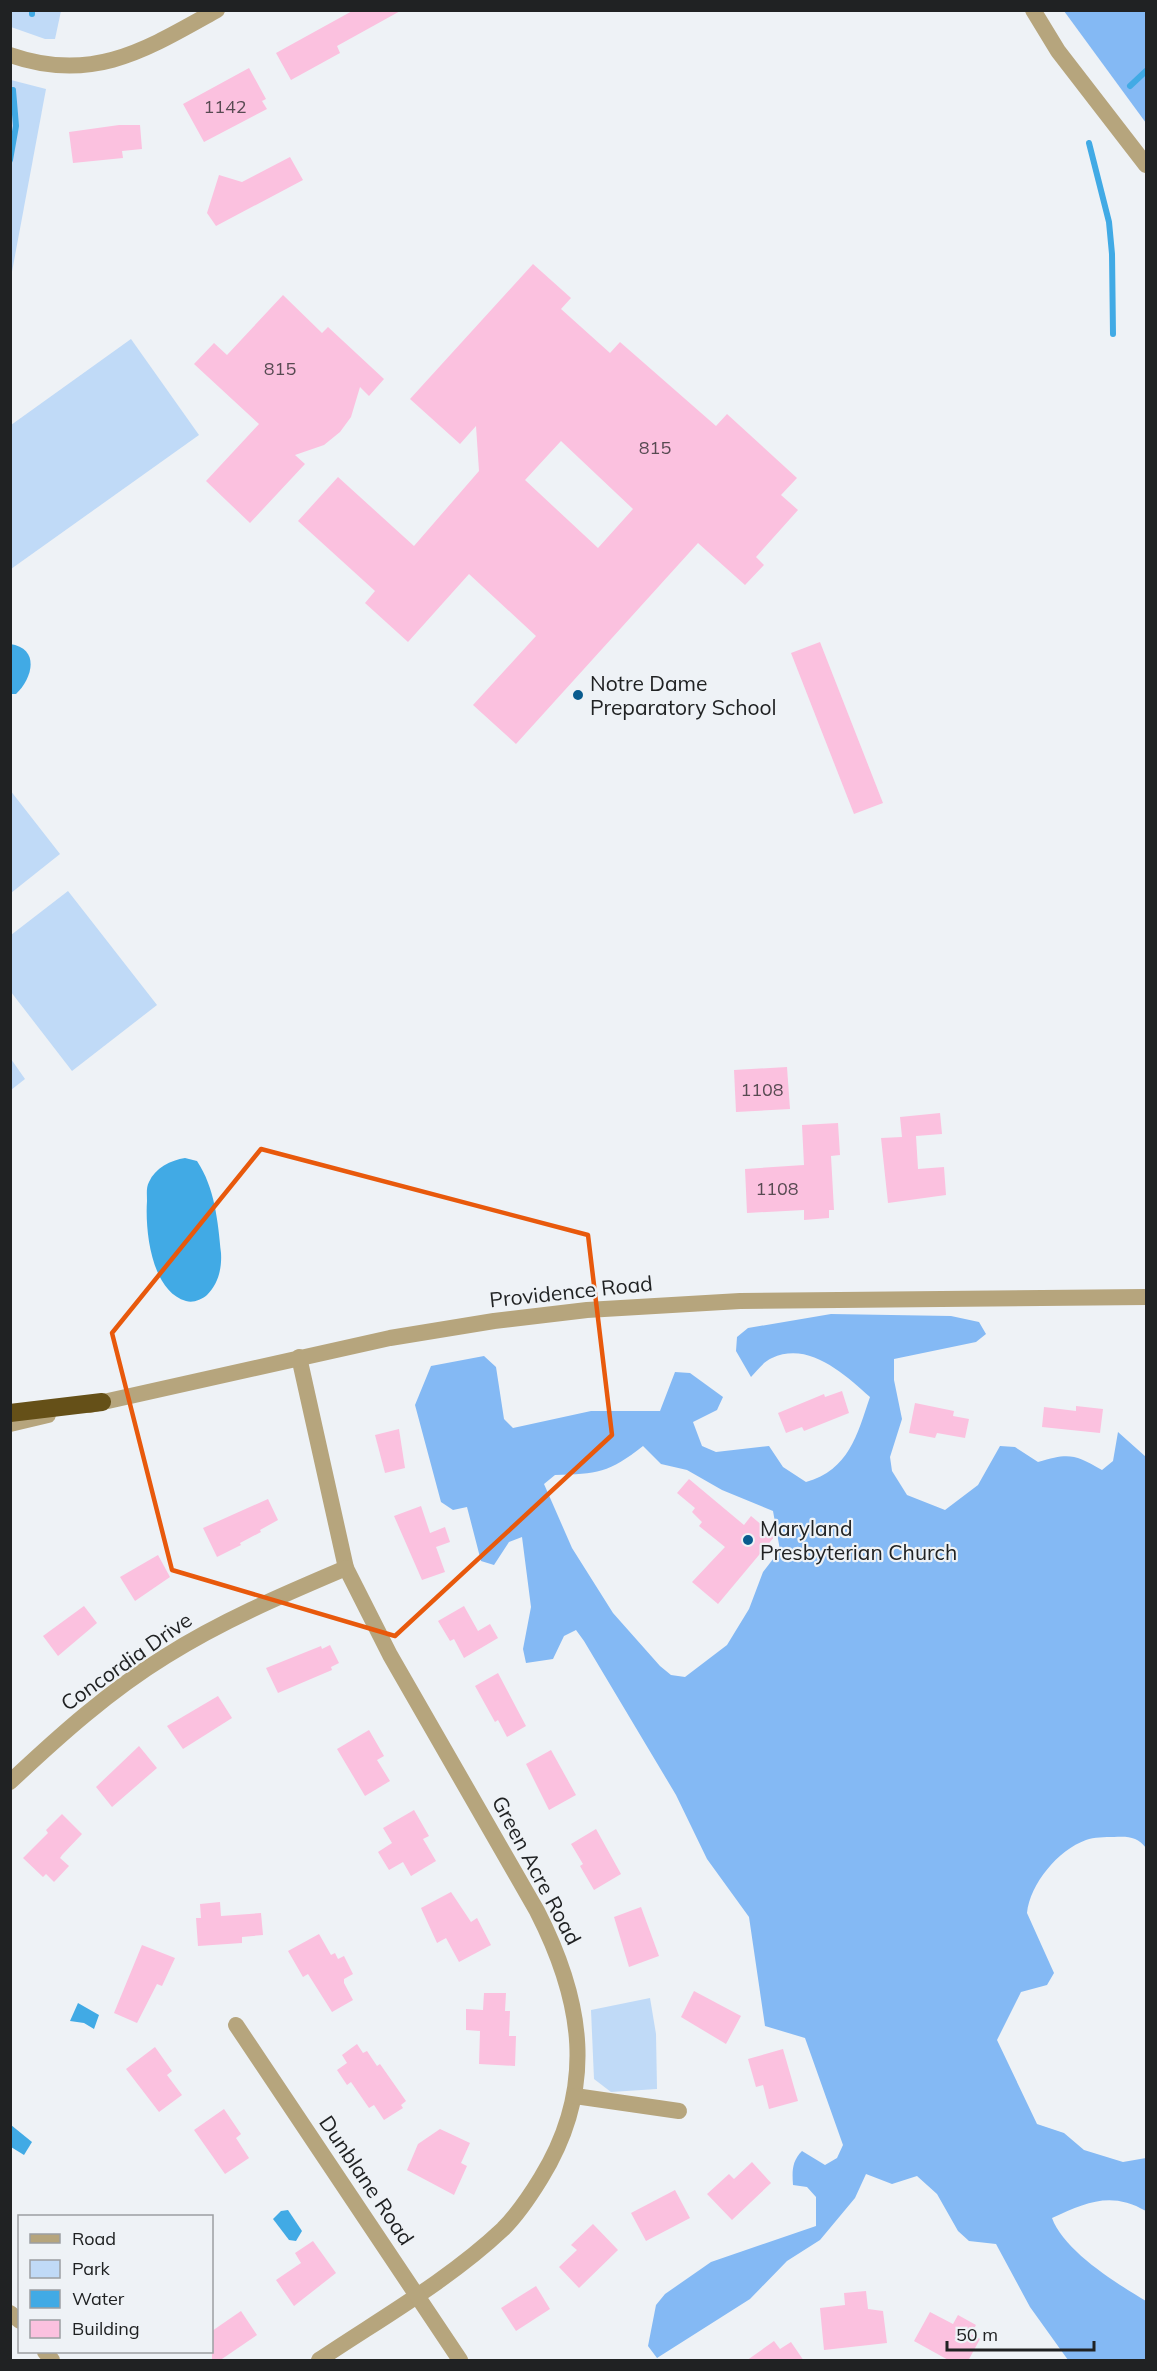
<svg xmlns="http://www.w3.org/2000/svg" width="1157" height="2371" font-family="Mulish,sans-serif">
  <style>
    .green { fill: #c0daf7 }
    .forest { fill: #84b9f4; fill-rule: evenodd }
    .water { fill: #41aae5 }
    .lines { fill: none; stroke-linecap: round; stroke-linejoin: round }
    .stream { stroke: #41aae5; stroke-width: 6 }
    .building { fill: #fbc1df; fill-rule: evenodd }
    .minor { stroke: #b6a57d; stroke-width: 16 }
    .tertiary { stroke: #b6a57d; stroke-width: 16 }
    .motorway { stroke: #655018; stroke-width: 18 }
    .marked { fill: none; stroke: #e8590c; stroke-width: 4.5; stroke-linejoin: round }
    .poi-dot { fill: #095b8e; stroke: #eef2f6; stroke-width: 2 }
    .labels { text-anchor: middle; dominant-baseline: central; stroke-width: 4.5; stroke-linejoin: round; paint-order: stroke }
    .number-label { font-size: 18px; fill: #574a52 }
    .poi-label { font-size: 21px; fill: #202223; stroke: #eef2f6; text-anchor: start }
    .street-label { font-size: 21px; fill: #202223; stroke: #eef2f6 }
  </style>
  <rect width="100%" height="100%" fill="#eef2f6"/>
  <g class="green">
    <polygon points="11,11 61,11 55,39 45,39 11,27"/>
    <polygon points="11,80 46,89 11,277 10,80"/>
    <polygon points="131,339 199,435 11,569 11,425"/>
    <polygon points="10,790 60,854 11,893 10,893"/>
    <polygon points="68,891 157,1005 72,1071 11,992 11,935"/>
    <polygon points="11,1059 25,1079 11,1090 10,1059"/>
    <polygon points="650,1998 656,2034 657,2089 611,2092 594,2079 591,2010"/>
  </g>
  <g class="forest">
    <polygon points="1064,11 1146,11 1146,123"/>
    <path d="M831 1314 951 1316 979 1322 986 1334 976 1342 894 1359V1380L902 1419 890 1457 892 1471 907 1495 945 1510 978 1485 1000 1446 1015 1447 1038 1462C1069 1453 1074 1454 1102 1470L1113 1461 1118 1432 1146 1457V1848C1138 1837 1128 1836 1114 1837 1105 1837 1094 1837 1086 1840 1058 1850 1030 1884 1027 1913L1054 1973 1047 1985 1021 1992 997 2040 1037 2124 1064 2133 1084 2150 1123 2162 1146 2158V2211C1111 2191 1087 2202 1052 2218 1064 2251 1116 2283 1146 2301V2360H1068L1030 2307 996 2244 969 2241 958 2231 937 2194 917 2176 892 2184 866 2174 855 2198 820 2240 787 2261 750 2299 657 2358 648 2346 656 2305 665 2294 711 2262 816 2226V2197L807 2187 793 2185C792 2171 792 2161 802 2151L825 2165 837 2158 843 2145 805 2038 765 2026 749 1917 707 1859 676 1795 584 1641 576 1630 564 1636 553 1659 526 1663 523 1649 531 1607 522 1537 509 1542 494 1565 481 1561 467 1507 453 1510 441 1502 415 1405 431 1366 484 1356 496 1367 504 1419 513 1428 591 1411H660L675 1372 690 1373 723 1397 717 1410 693 1422 702 1446 716 1452 769 1446 783 1467 806 1482C849 1470 857 1435 870 1397 844 1374 809 1341 772 1358 764 1361 757 1371 751 1377L736 1351 737 1337 748 1328ZM643 1446 661 1464 687 1470 722 1490 773 1511 780 1550 763 1572 749 1609 727 1645 685 1677 671 1675 660 1666 613 1613 572 1548 544 1484 555 1475C597 1474 609 1473 643 1446Z"/>
  </g>
  <g class="water">
    <path d="M10 644C40 648 33 678 16 694H11Z"/>
    <path d="M185 1158 197 1161C215 1188 218 1222 221 1253 222 1269 218 1284 207 1295 201 1300 193 1303 186 1301 151 1291 145 1230 147 1201 147 1195 146 1187 149 1182 155 1168 171 1160 185 1158Z"/>
    <polygon points="78,2003 99,2015 94,2029 84,2023 70,2021"/>
    <polygon points="11,2125 32,2142 24,2155 11,2147"/>
    <polygon points="288,2210 302,2231 296,2241 289,2240 273,2219 281,2211"/>
  </g>
  <g class="lines">
    <g class="stream">
      <polyline points="32,14 32,10"/>
      <polyline points="1130,86 1146,71"/>
      <polyline points="1089,143 1109,222 1112,254 1113,334"/>
      <polyline points="10,160 16,126 13,90"/>
    </g>
  </g>
  <g class="building">
    <polygon points="354,10 402,10 337,46 340,53 291,80 276,53"/>
    <polygon points="249,68 266,99 262,101 267,109 204,142 183,104"/>
    <polygon points="119,125 140,125 142,149 122,151 123,158 73,163 69,132"/>
    <polygon points="290,157 303,180 216,226 207,213 219,175 242,182"/>
    <path d="M533 264 571 298 561 309 610 353 620 342 716 426 727 414 797 478 781 495 798 510 756 557 764 565 745 585 698 543 516 744 473 705 536 636 469 574 408 642 365 603 375 591 298 521 338 477 414 546 479 471 476 426 460 444 410 399ZM561 441 633 509 598 548 525 480Z"/>
    <polygon points="283,295 322,333 328,327 384,379 369,396 360,387 351,417 340,432 324,445 295,455 305,464 250,523 206,481 259,424 194,364 214,343 227,355"/>
    <polygon points="820,642 883,803 854,814 791,653"/>
    <polygon points="787,1067 790,1109 736,1112 734,1070"/>
    <polygon points="940,1113 942,1134 916,1136 918,1169 944,1167 946,1195 888,1203 881,1138 902,1137 900,1117"/>
    <polygon points="838,1123 840,1155 831,1156 834,1210 829,1210 829,1218 804,1220 804,1210 747,1213 745,1169 804,1165 802,1125"/>
    <polygon points="842,1391 849,1413 804,1431 802,1427 786,1433 778,1413 824,1394 825,1397"/>
    <polygon points="915,1403 954,1411 953,1416 969,1419 965,1438 937,1433 935,1438 909,1433"/>
    <polygon points="1076,1406 1103,1409 1100,1433 1042,1427 1044,1407 1076,1411"/>
    <polygon points="399,1429 405,1468 385,1473 375,1435"/>
    <polygon points="689,1479 744,1525 751,1516 775,1536 718,1604 692,1582 725,1547 699,1526 702,1522 692,1512 695,1508 677,1493"/>
    <polygon points="268,1499 278,1520 260,1530 261,1532 240,1543 241,1545 217,1557 203,1528"/>
    <polygon points="421,1506 430,1533 445,1527 450,1542 436,1547 445,1572 422,1580 394,1516"/>
    <polygon points="158,1555 170,1577 135,1601 120,1577"/>
    <polygon points="84,1606 97,1623 58,1656 43,1636"/>
    <polygon points="464,1606 478,1631 490,1624 498,1638 464,1658 454,1639 450,1641 438,1621"/>
    <polygon points="330,1645 339,1663 331,1667 332,1670 278,1693 266,1668 321,1646 322,1649"/>
    <polygon points="498,1673 526,1726 507,1737 498,1720 495,1722 475,1686"/>
    <polygon points="218,1696 232,1718 183,1749 167,1726"/>
    <polygon points="369,1730 384,1756 377,1760 390,1781 365,1796 337,1749"/>
    <polygon points="139,1746 157,1768 112,1807 96,1787"/>
    <polygon points="551,1750 576,1795 549,1810 526,1764"/>
    <polygon points="414,1810 429,1836 423,1839 436,1861 411,1876 403,1862 389,1870 378,1852 392,1843 383,1828"/>
    <polygon points="62,1814 82,1834 62,1855 60,1858 69,1866 54,1882 46,1874 43,1877 23,1858 48,1833 46,1830"/>
    <polygon points="596,1829 621,1874 594,1890 580,1866 583,1864 571,1844"/>
    <polygon points="451,1892 471,1922 477,1918 491,1945 459,1962 446,1938 437,1943 421,1908"/>
    <polygon points="220,1902 221,1916 261,1913 263,1935 242,1937 242,1943 198,1946 196,1918 201,1918 200,1904"/>
    <polygon points="641,1907 659,1956 629,1967 614,1917"/>
    <polygon points="319,1934 331,1955 335,1953 338,1959 344,1956 353,1974 344,1979 344,1983 353,2000 332,2012 308,1974 303,1977 288,1951"/>
    <polygon points="142,1945 175,1958 162,1986 157,1984 137,2023 114,2013"/>
    <polygon points="694,1991 741,2016 726,2044 681,2017"/>
    <polygon points="484,1993 506,1993 505,2011 510,2011 509,2036 516,2036 515,2066 479,2064 480,2031 466,2030 466,2009 483,2010"/>
    <polygon points="357,2044 363,2053 367,2051 377,2066 380,2064 406,2101 401,2105 403,2108 384,2120 374,2105 369,2108 351,2082 347,2085 337,2070 347,2063 342,2055"/>
    <polygon points="155,2047 172,2071 167,2075 182,2095 159,2112 126,2069"/>
    <polygon points="783,2049 798,2101 769,2109 763,2085 756,2087 748,2059"/>
    <polygon points="224,2109 241,2134 236,2138 249,2158 225,2174 194,2130"/>
    <polygon points="440,2129 470,2143 461,2163 467,2166 454,2195 407,2170 418,2144"/>
    <polygon points="752,2162 771,2183 732,2220 707,2194 729,2174 734,2179"/>
    <polygon points="675,2190 690,2218 646,2241 631,2213"/>
    <polygon points="593,2224 618,2250 579,2288 559,2267 577,2250 571,2245"/>
    <polygon points="313,2241 336,2273 294,2306 276,2280 301,2263 295,2253"/>
    <polygon points="536,2286 550,2309 516,2331 501,2308"/>
    <polygon points="866,2291 868,2309 883,2311 887,2343 824,2350 820,2308 845,2305 844,2293"/>
    <polygon points="241,2311 257,2335 219,2361 212,2361 212,2331"/>
    <polygon points="930,2312 953,2324 958,2315 976,2325 971,2334 980,2339 968,2361 950,2361 914,2341"/>
    <polygon points="774,2341 780,2349 791,2342 804,2361 746,2361"/>
  </g>
  <g class="lines">
    <g class="minor">
      <path d="M10 55C93 84 147 49 217 10"/>
      <path d="M299 1357 346 1568 390 1655 537 1911C583 2001 597 2087 541 2178 530 2196 518 2214 503 2229 449 2280 380 2319 319 2360"/>
      <path d="M10 1782C59 1736 109 1691 166 1656 223 1620 285 1594 346 1568"/>
      <polyline points="236,2025 460,2360"/>
      <polyline points="575,2096 679,2111"/>
      <polyline points="10,2313 20,2321"/>
      <polyline points="45,2352 52,2360"/>
    </g>
    <g class="tertiary">
      <polyline points="1033,10 1058,51 1146,165"/>
      <polyline points="90,1405 390,1338 494,1321 587,1310 740,1301 1146,1297"/>
      <polyline points="10,1424 48,1415"/>
    </g>
    <polyline class="motorway" points="10,1413 102,1402"/>
  </g>
  <path class="marked" d="M261 1149 588 1235 612 1435 395 1636 172 1570 112 1333Z"/>
  <g class="poi-dot">
    <circle cx="578" cy="695" r="6"/>
    <circle cx="748" cy="1540" r="6"/>
  </g>
  <g class="labels">
    <g class="number-label">
      <text x="225" y="106">1142</text>
      <text x="280" y="368">815</text>
      <text x="655" y="447">815</text>
      <text x="762" y="1089">1108</text>
      <text x="777" y="1188">1108</text>
    </g>
    <g class="poi-label">
      <text x="590" y="683">Notre Dame<tspan x="590" dy="24">Preparatory School</tspan></text>
      <text x="760" y="1528">Maryland<tspan x="760" dy="24">Presbyterian Church</tspan></text>
    </g>
    <g class="street-label">
      <text transform="translate(571 1291) rotate(-6)">Providence Road</text>
      <text transform="translate(126 1661) rotate(-35)">Concordia Drive</text>
      <text transform="translate(537 1870) rotate(62)">Green Acre Road</text>
      <text transform="translate(367 2180) rotate(56)">Dunblane Road</text>
    </g>
  </g>
  <rect width="1157" height="2371" fill="none" stroke="#202223" stroke-width="24"/>
  <rect x="18" y="2215" width="195" height="138" fill="#eef2f6" stroke="#9c9fa2" stroke-width="1.5"/>
  <rect x="30" y="2234" width="30" height="9" fill="#b6a57d" stroke="#9c9fa2" stroke-width="1.5"/>
  <text x="72" y="2245" font-size="18" fill="#202223">Road</text>
  <rect x="30" y="2260" width="30" height="18" fill="#c0daf7" stroke="#9c9fa2" stroke-width="1.5"/>
  <text x="72" y="2275" font-size="18" fill="#202223">Park</text>
  <rect x="30" y="2290" width="30" height="18" fill="#41aae5" stroke="#9c9fa2" stroke-width="1.5"/>
  <text x="72" y="2305" font-size="18" fill="#202223">Water</text>
  <rect x="30" y="2320" width="30" height="18" fill="#fbc1df" stroke="#9c9fa2" stroke-width="1.5"/>
  <text x="72" y="2335" font-size="18" fill="#202223">Building</text>
  <path d="M947 2341v9h147v-9" fill="none" stroke="#202223" stroke-width="3"/>
  <text x="956" y="2341" font-size="18" fill="#202223" stroke="#eef2f6" stroke-width="4.5" paint-order="stroke">50 m</text>
</svg>
